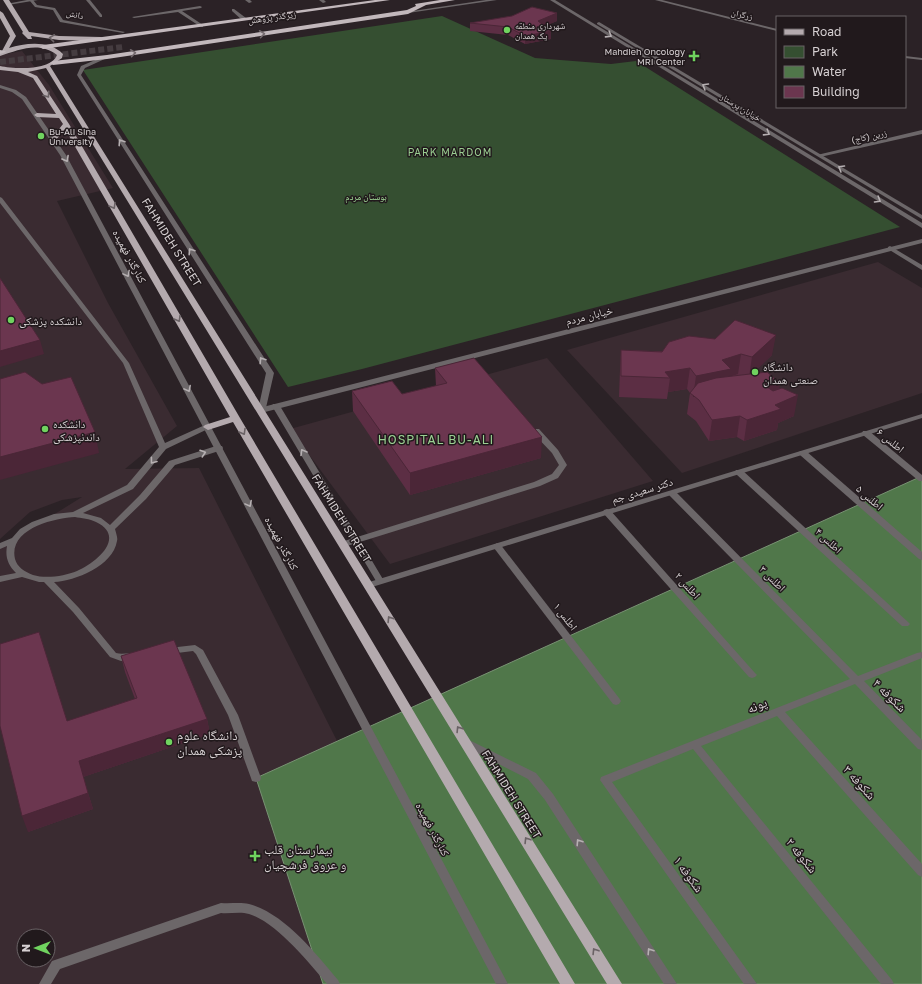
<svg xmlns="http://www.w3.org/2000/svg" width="922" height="984" font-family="'Golos Text','Noto Naskh Arabic',sans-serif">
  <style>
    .built { fill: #3a2b31; fill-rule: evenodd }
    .green { fill: #354f31 }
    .water { fill: #50774a; stroke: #789273 }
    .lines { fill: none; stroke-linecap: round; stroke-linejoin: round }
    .trunk-tunnel { stroke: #453c40; stroke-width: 6; stroke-dasharray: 6 3; stroke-linecap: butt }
    .service { fill: #6c6769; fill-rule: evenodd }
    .minor { fill: #6c6769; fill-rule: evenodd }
    .tertiary { fill: #6c6769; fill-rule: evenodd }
    .primary { fill: #b4aaae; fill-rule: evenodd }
    .trunk { fill: #c2b8bc; fill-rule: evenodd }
    .wall { fill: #5c2e44 }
    .shaded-wall { fill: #4b2637 }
    .building { fill: #6b364f; stroke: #4b2637 }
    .oneway { stroke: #72686c }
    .oneway2 { stroke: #b6b0b2 }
    .oneway3 { stroke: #6a6265 }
    .poi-dot { fill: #70d35f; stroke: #21191c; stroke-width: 1.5 }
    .labels { text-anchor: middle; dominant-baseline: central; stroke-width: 3; stroke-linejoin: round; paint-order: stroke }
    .far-street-label { font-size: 9px; fill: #d6d0d2; stroke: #21191c }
    .far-poi-label { font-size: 9px; fill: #d6d0d2; stroke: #21191c; text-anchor: start }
    .far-park-label { font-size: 9px; fill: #a7e29d; stroke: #21191c }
    .far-neighbourhood-label { font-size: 10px; letter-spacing: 1px; fill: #9bcf92; stroke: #21191c }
    .street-label { font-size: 11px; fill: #d6d0d2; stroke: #21191c }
    .poi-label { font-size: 11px; fill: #d6d0d2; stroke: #21191c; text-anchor: start }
    .neighbourhood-label { font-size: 12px; letter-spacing: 1px; fill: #9bcf92; stroke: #21191c }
    .near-street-label { font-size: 13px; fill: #d6d0d2; stroke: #21191c }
    .near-poi-label { font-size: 13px; fill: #d6d0d2; stroke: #21191c; text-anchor: start }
  </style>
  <rect width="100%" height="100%" fill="#2b2226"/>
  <g class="built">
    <path d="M22 51 49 85 113 188 57 201 108 303 177 426 125 469 199 468 460 984H0V548L82 497 62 500 30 512 0 539V55ZM24 936H48V960H24Z"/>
    <polygon points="878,262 922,288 922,393 682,473 567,350"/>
    <polygon points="547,358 653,481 390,564 290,429"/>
  </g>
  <polygon class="green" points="442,16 535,58 611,64 636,61 900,227 362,369 288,387 83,70"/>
  <polygon class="water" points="922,476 922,984 323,984 256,778"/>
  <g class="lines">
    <polyline class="trunk-tunnel" points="0,62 123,47"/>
    <g class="service">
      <polygon points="31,0 33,0 37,5 55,8 63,20 125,32 123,33 60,22 53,10 35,7 30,1"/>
      <polygon points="533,429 539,429 558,450 567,465 558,478 540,486 347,546 344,547 340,544 341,542 534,482 552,474 559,465 552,453 533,433 532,431"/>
    </g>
    <g class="minor">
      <polygon points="27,0 38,0 8,5 6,4"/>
      <polygon points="86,0 90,0 102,15 102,17 100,17"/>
      <polygon points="245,0 250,0 252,2 249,3"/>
      <polygon points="319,0 324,0 326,2 323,3"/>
      <polygon points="200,6 202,7 201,8 182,11 203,25 203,27 201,27 178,12 134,18 132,17"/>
      <polygon points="232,9 234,9 246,18 246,20 242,20 232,11"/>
      <polygon points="105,56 109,57 85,68 81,75 274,373 265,412 259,412 258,410 266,373 77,75 81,66"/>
      <polygon points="922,130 922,134 820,157 817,155"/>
      <path d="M0 197 2 198 129 363 165 443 205 425H208L212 427 166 449 133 489 83 513 101 518 110 525 140 495 169 461 216 446H222L223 448 222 450 175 465 146 499 115 529C116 533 118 538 117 541 113 566 75 581 54 582L79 608 116 653C123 655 129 652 135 654L137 656 135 658 121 661 110 657 73 612 44 582H39L22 577 0 582V576L16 573C8 565 5 557 7 546L0 549V543L12 538 20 529 32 522 54 514 73 512 127 485 159 447 123 363 0 203ZM75 517C81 518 90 519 96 522 127 537 96 563 77 571 65 576 46 579 33 575 25 572 17 567 15 559 8 529 54 518 75 517Z"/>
      <polygon points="890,246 922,265 922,270 888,249 888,247"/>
      <polygon points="273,404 279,404 280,406 384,581 383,583 377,583 376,581 272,406"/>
      <polygon points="863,431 869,431 922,475 922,481 919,481 863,435 862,433"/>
      <polygon points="800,451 806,451 922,552 922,560 919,559 800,455 799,453"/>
      <polygon points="736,470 742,470 908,622 910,624 908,626 902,626 736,474 735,472"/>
      <polygon points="669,491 675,491 858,676 917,653 922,652 922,658 864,681 922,740 922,750 918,749 855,684 785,712 922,864 922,877 918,875 777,716 701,746 892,980 894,984 881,984 693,749 612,782 757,984 744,984 600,780 601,777 850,679 669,495 668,493"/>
      <polygon points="607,509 610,510 755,673 757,675 755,677 752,678 749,677 604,514 603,512 604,510"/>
      <polygon points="497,543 500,544 619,698 621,701 619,704 616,705 613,704 494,548 493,546"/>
      <polygon points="195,645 203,650 238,715 261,778 260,781 256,782 252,781 251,778 228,715 196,654 193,651 169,654 166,653 164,651 166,649 169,648"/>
      <path d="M221 903C230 904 240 902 249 904 285 914 315 953 338 980L340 984H327C309 963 276 922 249 914 240 911 230 914 221 913L60 969 51 984H39L52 961Z"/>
    </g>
    <g class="tertiary">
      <polygon points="486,0 497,0 408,13 406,12"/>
      <polygon points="550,0 555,0 922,223 922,228"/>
      <polygon points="655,0 662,0 777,29 777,31"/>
      <polygon points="599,22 922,215 922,219 597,24 597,23"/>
      <polygon points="905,56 922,58 922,60 905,58"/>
      <polygon points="0,85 16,90 26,97 66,155 508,984 496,984 60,155 22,99 12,92 0,88"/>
      <polygon points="922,239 922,243 265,412 259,412 258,410 259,408"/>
      <polygon points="922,414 922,418 372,587 366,587 365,585 366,583"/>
      <polygon points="467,739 536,773 553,794 677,984 664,984 545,800 528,779 463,746 462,743 463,740"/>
    </g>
    <g class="primary">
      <polygon points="3,0 9,0 29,32 59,36 101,37 104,39 101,41 59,40 31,36 32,39 28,39 22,33 23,32"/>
      <path d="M0 11 3 13 16 36 9 48C26 43 49 40 63 54L62 58 50 66 622 984H607L46 68 28 72 37 76 69 124 240 418 575 984H560L233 422 208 430 203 427 205 425 230 417 65 129 56 140 51 139 63 124 59 118 37 117 34 115 37 113 56 114 33 78 18 72 0 70V66C15 69 51 71 57 55 39 41 19 50 0 56V52L2 51 10 36 0 18Z"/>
    </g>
    <g class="trunk">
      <polygon points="375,0 390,0 43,49 40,47 43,45"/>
      <polygon points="440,0 455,0 426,5 408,14 107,59 53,65 50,63 53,61 107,55 407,10 416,6 415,4"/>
      <polygon points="0,50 5,51 6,52 0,54"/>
    </g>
  </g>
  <g class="wall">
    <polygon points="557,13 557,21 544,26 551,31 551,39 525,44 508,35 470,31 470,23"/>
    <polygon points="621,350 772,355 753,373 780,383 779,388 794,416 778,423 777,430 744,441 737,437 709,441 696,421 687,414 690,393 687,389 668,392 667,399 619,397 620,370"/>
    <polygon points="435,368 541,458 410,495 353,411 352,391 402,394 436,386"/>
    <polygon points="121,656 207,719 210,734 83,777 93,809 28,832 135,699 125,672"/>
  </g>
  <g class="shaded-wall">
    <polygon points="557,13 557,21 538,29 538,21"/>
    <polygon points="551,31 551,39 525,44 525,36"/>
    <polygon points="776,335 772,355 749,377 752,357"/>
    <polygon points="40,340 44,354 0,367 0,351"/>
    <polygon points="741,354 738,374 729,377 727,390 693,397 696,376 722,360"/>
    <polygon points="690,368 687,389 668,392 670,378 665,372"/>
    <polygon points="780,383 776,403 767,387"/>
    <polygon points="798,395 794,416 778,423 777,430 744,441 747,420 775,405"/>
    <polygon points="740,416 737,437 709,441 712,420"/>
    <polygon points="95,432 99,453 0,480 0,457"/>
    <polygon points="542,437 541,458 410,495 410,473"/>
    <polygon points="207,719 210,734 83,777 79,761"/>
    <polygon points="88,793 93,809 28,832 22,816"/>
  </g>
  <g class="building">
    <polygon points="532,7 557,13 538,21 551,31 525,36 508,27 470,23 512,16"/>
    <polygon points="0,278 40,340 0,351"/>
    <polygon points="735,320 776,335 752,357 741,354 722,360 731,369 696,376 690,368 665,372 670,378 621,376 621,350 662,352 669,342 689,336 715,339"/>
    <polygon points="474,358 542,437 410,473 352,391 392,381 402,394 447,383 435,368"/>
    <polygon points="25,372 42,384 71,377 95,432 0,457 0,379"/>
    <polygon points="767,372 780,383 767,387 773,391 782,388 798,395 775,405 781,409 747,420 740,416 712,420 699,400 690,393 698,383 716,378"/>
    <polygon points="39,632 67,721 137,698 121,656 174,640 207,719 79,761 88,793 22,816 0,726 0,644"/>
  </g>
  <defs><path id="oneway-chevron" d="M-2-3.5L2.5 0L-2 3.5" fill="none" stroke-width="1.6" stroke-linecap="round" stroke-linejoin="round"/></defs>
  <g class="oneway">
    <use href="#oneway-chevron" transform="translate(262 34) rotate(-8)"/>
    <use href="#oneway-chevron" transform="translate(133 53) rotate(-8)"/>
  </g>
  <g class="oneway2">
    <use href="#oneway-chevron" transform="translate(609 35) rotate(32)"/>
    <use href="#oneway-chevron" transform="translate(705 86) rotate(-149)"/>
    <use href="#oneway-chevron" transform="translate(767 133) rotate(32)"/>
    <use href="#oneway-chevron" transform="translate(121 142) rotate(-123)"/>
    <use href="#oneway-chevron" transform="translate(66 159) rotate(61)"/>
    <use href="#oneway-chevron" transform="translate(841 168) rotate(-149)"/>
    <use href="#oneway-chevron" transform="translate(878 200) rotate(31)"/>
    <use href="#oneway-chevron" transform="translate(191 251) rotate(-123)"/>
    <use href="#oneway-chevron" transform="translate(127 274) rotate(62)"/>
    <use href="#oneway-chevron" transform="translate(262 360) rotate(-123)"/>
    <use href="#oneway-chevron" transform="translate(188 389) rotate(62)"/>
    <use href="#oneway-chevron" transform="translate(303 452) rotate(-121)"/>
    <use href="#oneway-chevron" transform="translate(203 453) rotate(-18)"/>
    <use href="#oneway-chevron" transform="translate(153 461) rotate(127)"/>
    <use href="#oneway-chevron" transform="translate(249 504) rotate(62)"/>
    <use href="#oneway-chevron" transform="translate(579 842) rotate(-123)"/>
    <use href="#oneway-chevron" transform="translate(650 951) rotate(-123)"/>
  </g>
  <g class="oneway3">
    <use href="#oneway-chevron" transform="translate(52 38) rotate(-174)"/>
    <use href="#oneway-chevron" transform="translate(47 95) rotate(56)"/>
    <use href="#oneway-chevron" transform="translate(113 206) rotate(60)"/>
    <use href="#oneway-chevron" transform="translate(178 319) rotate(60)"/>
    <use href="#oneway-chevron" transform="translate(243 432) rotate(60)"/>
    <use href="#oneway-chevron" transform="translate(390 619) rotate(-122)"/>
    <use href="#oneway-chevron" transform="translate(459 729) rotate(-122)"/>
    <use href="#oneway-chevron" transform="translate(527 840) rotate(-122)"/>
    <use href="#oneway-chevron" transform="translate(595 951) rotate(-122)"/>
  </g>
  <g class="poi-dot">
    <circle cx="507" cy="30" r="4"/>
    <path d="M692 50h4v4h4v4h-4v4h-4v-4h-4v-4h4z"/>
    <circle cx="41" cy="136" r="4"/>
    <circle cx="11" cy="320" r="4"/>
    <circle cx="755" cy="372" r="4"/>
    <circle cx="45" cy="429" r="4"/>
    <circle cx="169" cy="742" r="4"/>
    <path d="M253 850h4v4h4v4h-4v4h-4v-4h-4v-4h4z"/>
  </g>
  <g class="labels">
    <g class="far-street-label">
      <text transform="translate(75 14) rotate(13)">دانش</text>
      <text transform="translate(742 14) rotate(13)">زرگران</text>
      <text transform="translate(272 17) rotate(-8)">زیرگذر پژوهش</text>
      <text transform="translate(741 107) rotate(31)">خیابان پرستار</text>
      <text transform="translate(869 136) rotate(-12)">زرین (کاج)</text>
    </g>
    <g class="far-poi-label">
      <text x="515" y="25">شهرداری منطقه<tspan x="515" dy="10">یک همدان</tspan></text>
      <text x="685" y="51" text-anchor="end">Mahdieh Oncology<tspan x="685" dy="10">MRI Center</tspan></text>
      <text x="49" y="131">Bu-Ali Sina<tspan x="49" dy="10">University</tspan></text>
    </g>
    <g class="far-park-label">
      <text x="366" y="196">بوستان مردم</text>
    </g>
    <g class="far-neighbourhood-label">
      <text x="450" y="152">PARK MARDOM</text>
    </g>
    <g class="street-label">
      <text transform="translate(172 242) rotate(58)">FAHMIDEH STREET</text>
      <text transform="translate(130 256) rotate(62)">کنارگذر فهمیده</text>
      <text transform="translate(589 315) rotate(-14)">خیابان مردم</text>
      <text transform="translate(891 440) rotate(39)">اطلس ۶</text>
      <text transform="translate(642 490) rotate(-17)">دکتر سعیدی جم</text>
      <text transform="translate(870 497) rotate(41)">اطلس ۵</text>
      <text transform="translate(342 518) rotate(58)">FAHMIDEH STREET</text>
      <text transform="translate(829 540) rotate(43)">اطلس ۴</text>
      <text transform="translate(282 543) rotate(62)">کنارگذر فهمیده</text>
      <text transform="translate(773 578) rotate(45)">اطلس ۳</text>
      <text transform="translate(688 585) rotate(48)">اطلس ۲</text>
      <text transform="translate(566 616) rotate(53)">اطلس ۱</text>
      <text transform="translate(512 794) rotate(58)">FAHMIDEH STREET</text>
      <text transform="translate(433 829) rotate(62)">کنارگذر فهمیده</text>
    </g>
    <g class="poi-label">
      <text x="19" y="320">دانشکده پزشکی</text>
      <text x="763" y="366">دانشگاه<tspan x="763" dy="13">صنعتی همدان</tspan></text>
      <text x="53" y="423">دانشکده<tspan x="53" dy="13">داندنپزشکی</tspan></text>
    </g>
    <g class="neighbourhood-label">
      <text x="436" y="439">HOSPITAL BU-ALI</text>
    </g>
    <g class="near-street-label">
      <text transform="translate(890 695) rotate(45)">شکوفه ۴</text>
      <text transform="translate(757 705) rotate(-22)">پونه</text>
      <text transform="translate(860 782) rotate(48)">شکوفه ۳</text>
      <text transform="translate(802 855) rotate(51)">شکوفه ۲</text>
      <text transform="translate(689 874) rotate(54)">شکوفه ۱</text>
    </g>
    <g class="near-poi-label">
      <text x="177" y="735">دانشگاه علوم<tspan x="177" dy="15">پزشکی همدان</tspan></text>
      <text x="264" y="849">بیمارستان قلب<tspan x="264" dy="15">و عروق فرشچیان</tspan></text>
    </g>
  </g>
  <rect x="776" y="16" width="130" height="92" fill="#21191c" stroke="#696265"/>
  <rect x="784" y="29" width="20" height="6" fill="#b4aaae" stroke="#696265"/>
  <text x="812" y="36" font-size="12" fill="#d6d0d2">Road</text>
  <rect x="784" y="46" width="20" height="12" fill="#354f31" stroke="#696265"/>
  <text x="812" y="56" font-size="12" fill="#d6d0d2">Park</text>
  <rect x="784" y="66" width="20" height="12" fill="#50774a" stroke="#696265"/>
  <text x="812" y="76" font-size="12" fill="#d6d0d2">Water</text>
  <rect x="784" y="86" width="20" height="12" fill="#6b364f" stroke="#696265"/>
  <text x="812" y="96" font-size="12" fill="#d6d0d2">Building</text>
  <g transform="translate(36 948) rotate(270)"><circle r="19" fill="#21191c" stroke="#696265"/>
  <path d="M0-3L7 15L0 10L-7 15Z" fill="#70d35f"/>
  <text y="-6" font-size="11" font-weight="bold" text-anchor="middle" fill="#d6d0d2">N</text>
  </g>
</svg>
